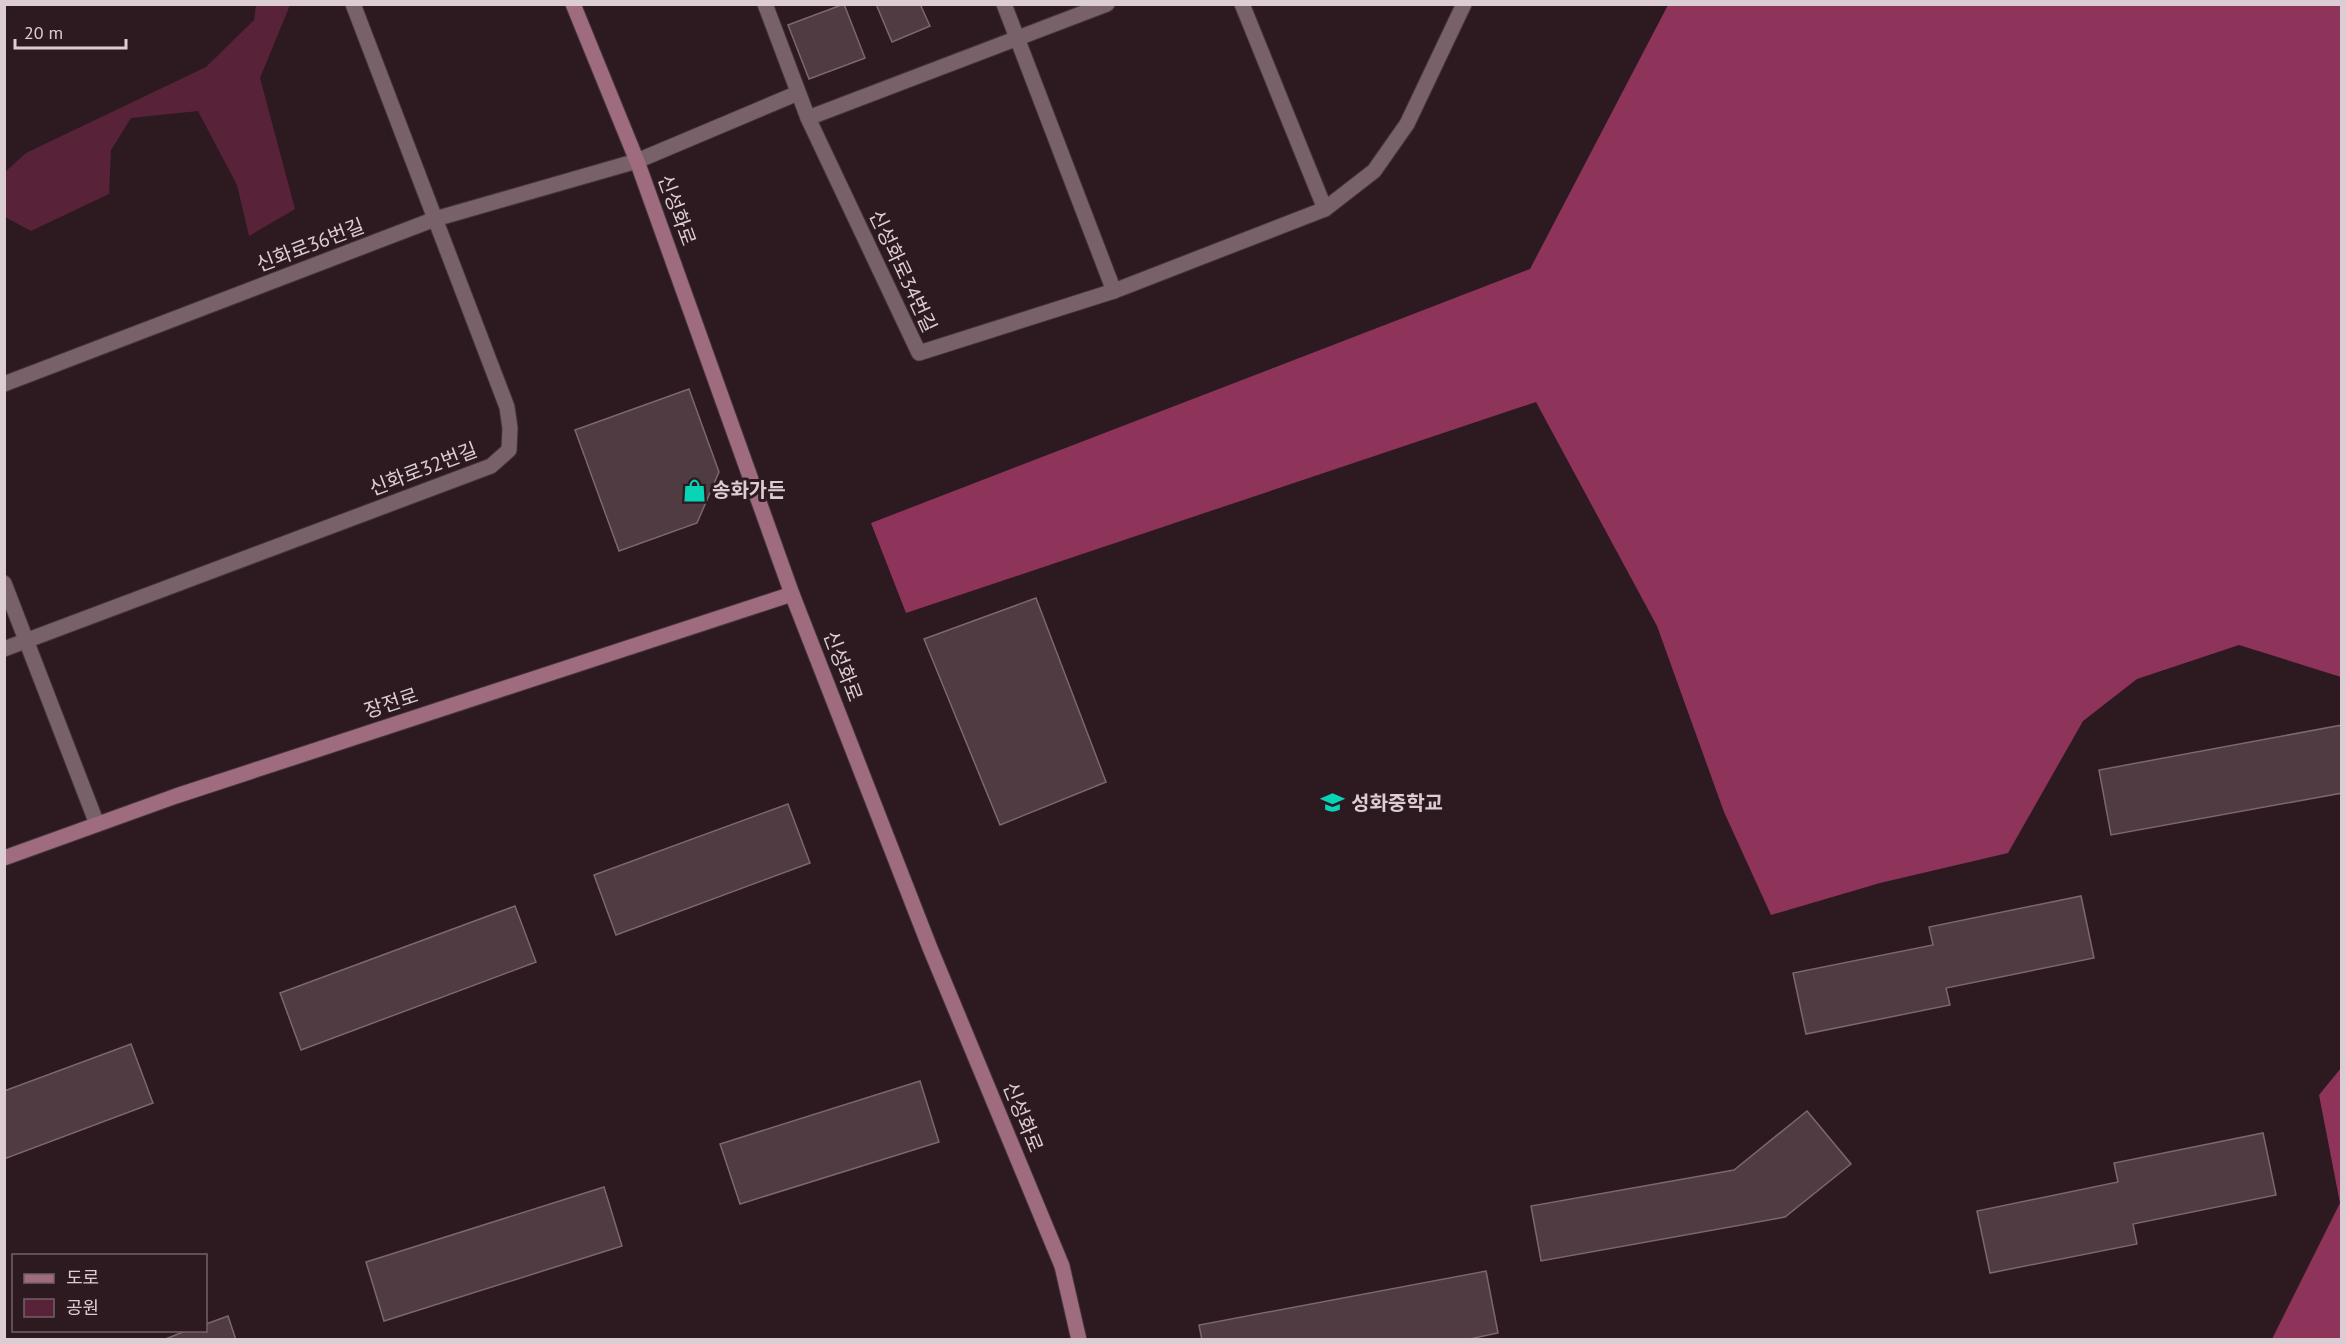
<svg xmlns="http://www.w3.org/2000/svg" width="2346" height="1344" font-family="'PT Sans','Noto Sans KR',sans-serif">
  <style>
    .green { fill: #582238 }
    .forest { fill: #8e335a }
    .building { fill: #503b42; stroke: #7d666e; stroke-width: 1.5 }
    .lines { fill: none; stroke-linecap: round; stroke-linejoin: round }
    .street-casing { stroke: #45353b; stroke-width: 17 }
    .secondary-casing { stroke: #45353b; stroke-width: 17 }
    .street { stroke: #786168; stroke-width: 15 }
    .secondary { stroke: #9f6b7e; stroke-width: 15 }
    .labels { text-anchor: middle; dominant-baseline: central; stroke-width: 6; stroke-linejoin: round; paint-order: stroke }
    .street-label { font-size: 20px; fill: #dbcdd1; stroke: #2d1a21 }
    .poi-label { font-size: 20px; font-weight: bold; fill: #dbcdd1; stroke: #2d1a21; text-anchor: start }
  </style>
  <rect width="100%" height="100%" fill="#2d1a21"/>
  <polygon class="green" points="256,5 290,5 260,78 295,209 249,236 237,185 198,111 131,118 111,150 109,194 31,231 5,217 5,172 26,153 206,67 254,20"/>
  <g class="forest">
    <polygon points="1668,5 2341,5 2341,677 2239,645 2137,679 2083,721 2008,853 1880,883 1771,915 1724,812 1657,626 1536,402 906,613 871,523 1530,269"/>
    <polygon points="2341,1068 2341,1339 2272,1339 2340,1203 2319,1095"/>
  </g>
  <g class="building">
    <polygon points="844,4 865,58 809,79 788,25"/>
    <polygon points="876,4 920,4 930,26 892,42"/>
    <polygon points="689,389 719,472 697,523 619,551 575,430"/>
    <polygon points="1036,598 1106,782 1000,825 924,639"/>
    <polygon points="2342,725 2342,793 2111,835 2099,770"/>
    <polygon points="788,804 810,863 616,935 594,875"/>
    <polygon points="2081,896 2094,958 1946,988 1950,1005 1806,1034 1793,973 1933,945 1929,927"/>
    <polygon points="515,906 536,962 301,1050 280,993"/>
    <polygon points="131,1044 153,1103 4,1159 4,1091"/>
    <polygon points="920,1081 939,1142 740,1204 720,1144"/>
    <polygon points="1807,1111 1851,1164 1785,1217 1541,1261 1531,1206 1734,1170"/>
    <polygon points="2263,1133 2276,1195 2133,1224 2137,1244 1990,1273 1977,1211 2118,1182 2114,1163"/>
    <polygon points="604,1187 622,1246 384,1321 366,1262"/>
    <polygon points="1486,1271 1498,1333 1465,1340 1202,1340 1199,1325"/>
    <polygon points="228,1316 236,1340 163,1340 188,1330 206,1330 206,1324"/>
  </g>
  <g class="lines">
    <defs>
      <g id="street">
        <polyline points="765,4 808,118 919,353 1114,291 1325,209 1374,171 1407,124 1464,4"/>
        <polyline points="1004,4 1114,291"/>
        <polyline points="1242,4 1325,209"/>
        <polyline points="808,118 1107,4"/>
        <polyline points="4,384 435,219 637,161 798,93"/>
        <polyline points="4,583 97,824"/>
        <polyline points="4,649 491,466 509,450 510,428 507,407 353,4"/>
      </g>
      <g id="secondary">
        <polyline points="573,4 637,161 792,594 930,948 1062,1266 1079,1340"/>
        <polyline points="4,858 176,796 792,594"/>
      </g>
    </defs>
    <use href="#street" class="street-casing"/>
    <use href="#secondary" class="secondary-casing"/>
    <use href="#street" class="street"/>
    <use href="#secondary" class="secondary"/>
  </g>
  <defs>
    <symbol id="shop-bare" viewBox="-9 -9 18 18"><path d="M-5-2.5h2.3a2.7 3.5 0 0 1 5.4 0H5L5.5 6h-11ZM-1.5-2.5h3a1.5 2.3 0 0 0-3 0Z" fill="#07d5b6" stroke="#2d1a21" stroke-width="2.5" paint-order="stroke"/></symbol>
    <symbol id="school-bare" viewBox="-9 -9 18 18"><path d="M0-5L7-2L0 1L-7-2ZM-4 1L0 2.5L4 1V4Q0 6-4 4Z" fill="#07d5b6" stroke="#2d1a21" stroke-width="2.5" paint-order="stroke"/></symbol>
  </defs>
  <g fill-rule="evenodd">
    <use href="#shop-bare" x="678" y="474" width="33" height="33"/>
    <use href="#school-bare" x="1316" y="786" width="33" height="33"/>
  </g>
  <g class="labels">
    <g class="street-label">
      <text transform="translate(677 210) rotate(70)">신성화로</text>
      <text transform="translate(310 245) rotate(-21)">신화로36번길</text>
      <text transform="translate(903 271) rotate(65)">신성화로34번길</text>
      <text transform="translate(423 469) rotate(-21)">신화로32번길</text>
      <text transform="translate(843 666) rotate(69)">신성화로</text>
      <text transform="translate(391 703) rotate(-18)">장전로</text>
      <text transform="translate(1023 1117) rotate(68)">신성화로</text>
    </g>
    <g class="poi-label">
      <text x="712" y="490">송화가든</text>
      <text x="1351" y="803">성화중학교</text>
    </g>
  </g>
  <rect width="2346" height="1344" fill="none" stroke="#dbcdd1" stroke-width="12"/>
  <rect x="12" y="1254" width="195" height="78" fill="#2d1a21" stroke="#736267" stroke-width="1.5"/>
  <rect x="24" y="1274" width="30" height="9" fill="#9f6b7e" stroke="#736267" stroke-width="1.5"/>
  <text x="66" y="1284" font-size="18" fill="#dbcdd1">도로</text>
  <rect x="24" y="1299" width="30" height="18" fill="#582238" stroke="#736267" stroke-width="1.5"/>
  <text x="66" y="1314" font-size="18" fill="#dbcdd1">공원</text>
  <path d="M15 39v9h111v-9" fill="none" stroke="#dbcdd1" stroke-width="3"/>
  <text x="24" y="39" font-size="18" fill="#dbcdd1" stroke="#2d1a21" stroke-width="4.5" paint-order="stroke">20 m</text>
</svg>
